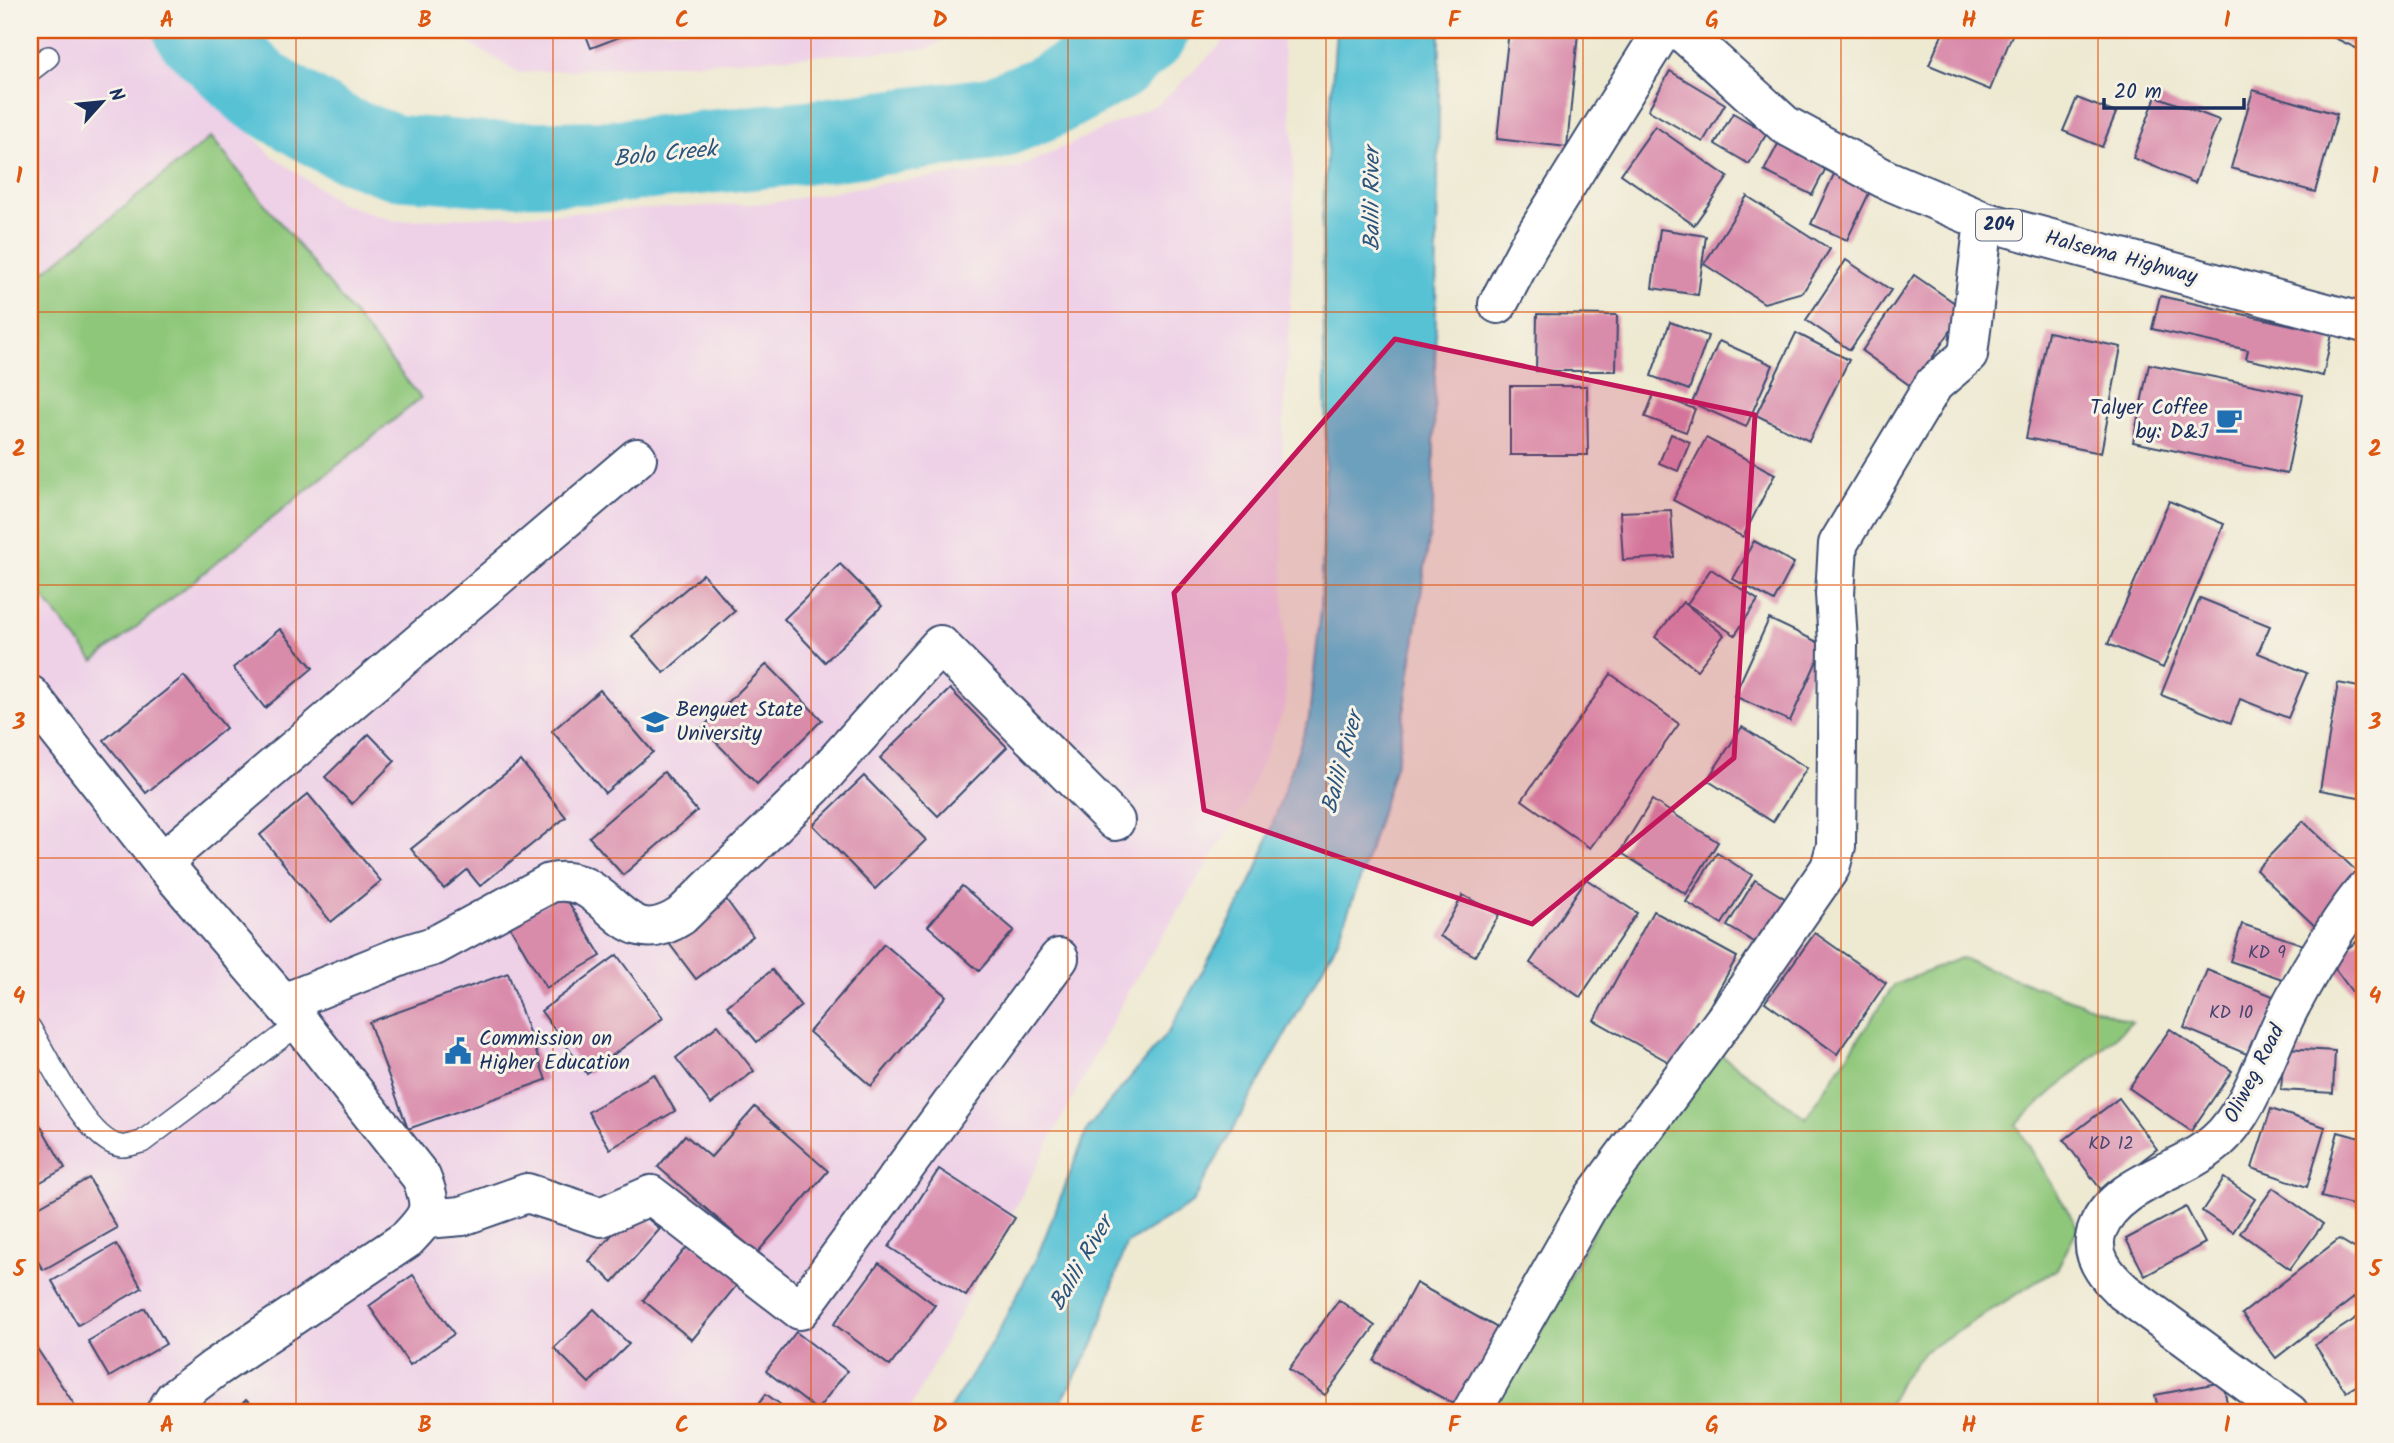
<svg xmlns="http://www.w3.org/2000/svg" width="2394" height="1443" font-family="Kalam,sans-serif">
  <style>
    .built { fill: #eed0e7 }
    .green { fill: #8fc77a; stroke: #557b6c; stroke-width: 2 }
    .water { fill: #59c2d5; stroke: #3a789a; stroke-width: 2 }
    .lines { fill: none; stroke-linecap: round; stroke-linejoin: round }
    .river { stroke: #59c2d5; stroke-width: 84 }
    .building { fill: #d98baa }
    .service-casing { stroke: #3b4b6f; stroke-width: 24 }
    .minor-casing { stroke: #3b4b6f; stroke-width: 42 }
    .trunk-casing { stroke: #3b4b6f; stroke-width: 42 }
    .service { stroke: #fff; stroke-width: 21 }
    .minor { stroke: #fff; stroke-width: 38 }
    .trunk { stroke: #fff; stroke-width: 38 }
    .marked { fill: #c2185b; fill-opacity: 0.2; stroke: #c2185b; stroke-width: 5; stroke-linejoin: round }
    .grid { fill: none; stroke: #de5710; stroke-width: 2; stroke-opacity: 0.55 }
    .labels { text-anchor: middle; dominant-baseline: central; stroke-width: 6; stroke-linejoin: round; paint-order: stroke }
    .number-label { font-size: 18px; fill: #4a4671 }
    .shield { fill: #f7f3e8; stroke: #5d6a87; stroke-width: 2 }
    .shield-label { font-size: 19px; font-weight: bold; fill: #1b2f5e }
    .street-label { font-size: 21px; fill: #1b2f5e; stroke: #f7f3e8 }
    .poi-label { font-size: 21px; fill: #1b2f5e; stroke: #f7f3e8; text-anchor: start }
    .water-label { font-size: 23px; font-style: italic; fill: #2a547c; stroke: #f7f3e8 }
    .neatline { fill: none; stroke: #de5710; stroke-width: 2.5 }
    .grid-label { font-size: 23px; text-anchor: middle; font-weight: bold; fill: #de5710 }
  </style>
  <rect width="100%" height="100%" fill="#f7f3e8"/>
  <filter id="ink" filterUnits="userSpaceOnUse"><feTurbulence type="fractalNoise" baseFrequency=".0143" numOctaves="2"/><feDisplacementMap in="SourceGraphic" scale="14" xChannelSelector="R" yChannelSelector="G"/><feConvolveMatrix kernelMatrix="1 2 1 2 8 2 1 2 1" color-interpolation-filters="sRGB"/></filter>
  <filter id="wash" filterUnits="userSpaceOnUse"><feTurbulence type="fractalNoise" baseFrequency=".00686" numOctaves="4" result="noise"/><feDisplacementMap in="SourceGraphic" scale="28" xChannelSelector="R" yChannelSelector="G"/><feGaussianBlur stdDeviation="1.57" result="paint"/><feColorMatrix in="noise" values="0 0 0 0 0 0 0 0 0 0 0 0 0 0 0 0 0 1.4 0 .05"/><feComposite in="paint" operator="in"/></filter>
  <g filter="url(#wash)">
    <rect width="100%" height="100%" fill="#eee9d1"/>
    <g class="built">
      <polygon points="30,30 155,30 271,155 340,203 395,221 770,203 890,182 1018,168 1160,103 1236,30 1281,30 1293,135 1294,227 1281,476 1286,705 1243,807 1131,986 908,1413 30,1413"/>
      <polygon points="447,30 959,30 928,49 519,73"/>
    </g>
    <g class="green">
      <polygon points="211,137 421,398 94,661 30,581 30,283"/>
      <polygon points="1960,958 2132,1022 2016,1124 2078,1228 2057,1269 1924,1352 1900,1382 1885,1413 1487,1413 1563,1291 1610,1196 1717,1052 1806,1118 1894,985"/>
    </g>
    <polygon class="water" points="1336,30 1440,30 1433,511 1398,756 1363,871 1337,942 1192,1203 1126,1244 1095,1341 1055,1413 947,1413 993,1341 1037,1257 1088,1128 1169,1031 1242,900 1259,864 1309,718 1321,608 1326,438 1322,225"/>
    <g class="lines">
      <polyline class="river" points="196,30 258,89 342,138 395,157 487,164 610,162 817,141 992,119 1046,97 1113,61 1147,30"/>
    </g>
    <g id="blocks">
      <g class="building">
        <polygon points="584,30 638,30 591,48"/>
        <polygon points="901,30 922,30 908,37"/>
        <polygon points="1509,30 1578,33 1567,147 1497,139"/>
        <polygon points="1944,30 2014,30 1990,90 1929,65"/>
        <polygon points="2318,30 2364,30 2364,52"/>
        <polygon points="1670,71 1725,104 1703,142 1648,110"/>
        <polygon points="2253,90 2337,114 2315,192 2231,168"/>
        <polygon points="2156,96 2219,120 2195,183 2133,158"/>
        <polygon points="2077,98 2116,113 2102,147 2063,131"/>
        <polygon points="1733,113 1767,133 1749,164 1715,144"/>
        <polygon points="1655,126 1728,177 1694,225 1621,174"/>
        <polygon points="1778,144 1826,168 1812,195 1764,171"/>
        <polygon points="1835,172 1871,189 1847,240 1811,224"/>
        <polygon points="1747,196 1830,249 1803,292 1764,303 1704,264"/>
        <polygon points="1660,229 1706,236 1698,295 1652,288"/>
        <polygon points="1846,260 1891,290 1850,350 1806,320"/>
        <polygon points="1914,275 1965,310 1912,387 1862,351"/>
        <polygon points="2160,296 2332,334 2323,376 2246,359 2248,350 2152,329"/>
        <polygon points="1537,314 1617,315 1616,371 1536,371"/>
        <polygon points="1670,322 1708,336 1689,390 1651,376"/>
        <polygon points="2048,332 2121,347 2101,453 2026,438"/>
        <polygon points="1796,333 1849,360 1809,441 1756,415"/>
        <polygon points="1719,341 1773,365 1746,427 1692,403"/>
        <polygon points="2149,364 2303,395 2287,474 2133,442"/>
        <polygon points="1510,386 1587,386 1588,455 1510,455"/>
        <polygon points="1654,394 1695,409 1686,432 1645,417"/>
        <polygon points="1671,434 1690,442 1678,471 1659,463"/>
        <polygon points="1706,438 1775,474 1743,537 1673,500"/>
        <polygon points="2169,501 2224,524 2163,668 2108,644"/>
        <polygon points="1671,510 1674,557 1623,560 1620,512"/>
        <polygon points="1754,541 1794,563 1774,601 1733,579"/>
        <polygon points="840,564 882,606 825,662 784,619"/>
        <polygon points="1711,569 1758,600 1735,635 1687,604"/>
        <polygon points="703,574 735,611 664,673 632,636"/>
        <polygon points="2200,598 2270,626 2258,653 2307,673 2288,718 2240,699 2231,723 2161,695"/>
        <polygon points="1683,602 1724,635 1697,670 1655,637"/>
        <polygon points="1769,619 1824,645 1790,721 1734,696"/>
        <polygon points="280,629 313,668 265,708 233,668"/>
        <polygon points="767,664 822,720 757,784 702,728"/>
        <polygon points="1611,674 1679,724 1590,848 1522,800"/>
        <polygon points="184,676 226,728 146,793 104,740"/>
        <polygon points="2338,683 2364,688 2364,798 2320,790"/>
        <polygon points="950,689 1007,747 938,816 880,758"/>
        <polygon points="600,690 653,752 605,793 552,731"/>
        <polygon points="1742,727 1807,768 1773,822 1707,780"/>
        <polygon points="369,734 395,761 352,804 325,777"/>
        <polygon points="521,761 566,817 480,886 467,870 444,889 411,849"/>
        <polygon points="664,772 697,811 623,875 589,837"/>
        <polygon points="864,776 926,840 875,889 813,825"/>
        <polygon points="308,794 381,881 331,922 260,835"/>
        <polygon points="1652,800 1718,842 1686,894 1620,852"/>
        <polygon points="2303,821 2364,878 2319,930 2256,870"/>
        <polygon points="1717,853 1752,875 1722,924 1686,902"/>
        <polygon points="1586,879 1637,913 1580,997 1530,963"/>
        <polygon points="1755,880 1794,904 1766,949 1727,926"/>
        <polygon points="962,886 1014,930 979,971 928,926"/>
        <polygon points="563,893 601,956 546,988 509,925"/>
        <polygon points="722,894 753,936 696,979 665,938"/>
        <polygon points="1463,895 1499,915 1475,956 1440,936"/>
        <polygon points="1653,911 1737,957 1676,1066 1594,1020"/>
        <polygon points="2242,924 2304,945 2291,982 2230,961"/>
        <polygon points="1815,933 1886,983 1837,1054 1765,1002"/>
        <polygon points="2364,936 2364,1008 2330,962"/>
        <polygon points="884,944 946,996 871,1086 809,1032"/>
        <polygon points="617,955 663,1018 587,1074 541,1011"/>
        <polygon points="772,970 801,1006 757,1042 727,1006"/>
        <polygon points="2207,970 2278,998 2254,1057 2184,1028"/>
        <polygon points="508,973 546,1080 408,1129 369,1022"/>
        <polygon points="718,1025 754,1071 711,1104 676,1058"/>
        <polygon points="2170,1029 2232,1071 2191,1131 2129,1088"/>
        <polygon points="2284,1048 2335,1051 2333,1093 2281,1090"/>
        <polygon points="654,1074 675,1111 610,1149 588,1112"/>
        <polygon points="2119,1098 2157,1149 2102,1191 2064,1140"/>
        <polygon points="755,1107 828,1171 757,1253 658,1167 685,1135 711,1157"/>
        <polygon points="2271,1109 2325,1127 2307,1187 2252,1168"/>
        <polygon points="40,1125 65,1168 30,1188 30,1131"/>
        <polygon points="2338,1132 2364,1139 2364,1208 2321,1197"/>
        <polygon points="939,1169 1015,1218 966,1296 889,1247"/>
        <polygon points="89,1178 117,1228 43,1270 30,1248 30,1212"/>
        <polygon points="2224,1178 2255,1199 2233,1232 2202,1211"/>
        <polygon points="2273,1188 2323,1224 2290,1269 2240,1233"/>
        <polygon points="2186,1207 2205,1243 2145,1276 2126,1239"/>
        <polygon points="635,1208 660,1229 613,1282 589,1261"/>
        <polygon points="2339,1239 2364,1254 2364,1290 2276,1358 2242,1314"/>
        <polygon points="692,1241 741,1280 692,1340 643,1300"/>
        <polygon points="116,1244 142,1288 78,1325 52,1281"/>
        <polygon points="879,1263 935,1305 890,1366 834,1324"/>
        <polygon points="413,1275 454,1334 410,1365 369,1306"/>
        <polygon points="1416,1283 1503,1331 1461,1408 1374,1361"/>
        <polygon points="1339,1300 1375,1326 1325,1395 1289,1369"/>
        <polygon points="145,1308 166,1344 109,1377 88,1341"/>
        <polygon points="594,1309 629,1344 589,1383 554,1348"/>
        <polygon points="2364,1313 2364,1381 2346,1392 2315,1345"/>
        <polygon points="796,1332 847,1371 817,1410 766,1371"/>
        <polygon points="34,1344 78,1410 72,1413 30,1413 30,1347"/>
        <polygon points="2223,1382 2229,1413 2159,1413 2155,1395"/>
        <polygon points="766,1394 792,1413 752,1413"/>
        <polygon points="246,1400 259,1413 233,1413"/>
      </g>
    </g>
  </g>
  <g filter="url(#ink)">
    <use href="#blocks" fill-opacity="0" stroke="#3b4b6f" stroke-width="2"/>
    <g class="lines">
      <defs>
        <g id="service">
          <polyline points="30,71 48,57"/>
          <path d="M30 1028C47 1056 88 1143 121 1146 127 1147 136 1143 142 1142L300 1023"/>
        </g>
        <g id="minor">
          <polyline points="1498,304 1528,247 1663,30"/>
          <path d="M30 695 162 862 300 1023 421 1177C434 1209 430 1215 407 1239L215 1368 174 1399 165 1413"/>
          <polyline points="162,862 637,458"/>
          <path d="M284 1003 404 955 434 946 550 883C612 870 617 958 681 916L813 787 940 645 1115 821"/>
          <polyline points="426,1219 462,1216 527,1193 601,1217 651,1195 800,1310 1059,958"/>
          <polyline points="1471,1413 1593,1198 1734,1007 1830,868 1836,846 1838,643 1835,594 1838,544 1934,384 1968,355 1984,221"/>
          <path d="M2289 1413 2124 1292C2106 1276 2087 1254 2098 1228 2117 1182 2181 1173 2216 1142 2252 1111 2269 1044 2292 1003 2309 971 2341 918 2364 891"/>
        </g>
        <polyline id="trunk" points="1680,30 1785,125 1885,179 1984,221 2364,323"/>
      </defs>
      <use href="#service" class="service-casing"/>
      <use href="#minor" class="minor-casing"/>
      <use href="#trunk" class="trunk-casing"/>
      <use href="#service" class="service"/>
      <use href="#minor" class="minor"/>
      <use href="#trunk" class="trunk"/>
    </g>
  </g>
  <path class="marked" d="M1395 339 1755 415 1734 758 1532 924 1204 810 1174 593Z"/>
  <path class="grid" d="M296 30V1413M553 30V1413M811 30V1413M1068 30V1413M1326 30V1413M1583 30V1413M1841 30V1413M2098 30V1413M30 312H2364M30 585H2364M30 858H2364M30 1131H2364"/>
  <defs>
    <symbol id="cafe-bare" viewBox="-9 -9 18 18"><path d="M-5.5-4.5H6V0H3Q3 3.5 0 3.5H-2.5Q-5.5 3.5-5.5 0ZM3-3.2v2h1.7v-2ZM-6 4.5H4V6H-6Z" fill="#1f6fb2" stroke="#f7f3e8" stroke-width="2.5" paint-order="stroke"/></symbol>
    <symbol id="university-bare" viewBox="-9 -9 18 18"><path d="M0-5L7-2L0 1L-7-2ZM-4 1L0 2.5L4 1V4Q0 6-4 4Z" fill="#1f6fb2" stroke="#f7f3e8" stroke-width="2.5" paint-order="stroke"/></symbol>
    <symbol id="civic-bare" viewBox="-9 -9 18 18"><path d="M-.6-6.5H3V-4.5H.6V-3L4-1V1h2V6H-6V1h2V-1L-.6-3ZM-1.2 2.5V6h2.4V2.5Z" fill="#1f6fb2" stroke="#f7f3e8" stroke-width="2.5" paint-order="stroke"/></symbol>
  </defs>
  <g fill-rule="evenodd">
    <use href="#cafe-bare" x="2210" y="401" width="38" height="38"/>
    <use href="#university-bare" x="636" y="703" width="38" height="38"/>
    <use href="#civic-bare" x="439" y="1032" width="38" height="38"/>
  </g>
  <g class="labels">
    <g class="number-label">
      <text x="2267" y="953">KD 9</text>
      <text x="2231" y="1013">KD 10</text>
      <text x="2111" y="1144">KD 12</text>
    </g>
    <rect class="shield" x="1976" y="209.5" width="46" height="31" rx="5"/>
    <g class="shield-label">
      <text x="1999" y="225">204</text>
    </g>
    <g class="street-label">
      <text transform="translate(2121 258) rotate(15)">Halsema Highway</text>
      <text transform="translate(2255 1074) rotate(-63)">Oliweg Road</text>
    </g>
    <g class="poi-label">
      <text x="2208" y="408" text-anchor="end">Talyer Coffee<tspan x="2208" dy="24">by: D&amp;J</tspan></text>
      <text x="676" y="710">Benguet State<tspan x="676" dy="24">University</tspan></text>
      <text x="479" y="1039">Commission on<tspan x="479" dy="24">Higher Education</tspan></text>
    </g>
    <g class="water-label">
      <text transform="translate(665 155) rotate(-6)">Bolo Creek</text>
      <text transform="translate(1373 199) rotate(-90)">Balili River</text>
      <text transform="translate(1343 763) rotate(-75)">Balili River</text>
      <text transform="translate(1082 1264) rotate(-60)">Balili River</text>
    </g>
  </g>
  <rect width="2394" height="1443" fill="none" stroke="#f7f3e8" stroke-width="77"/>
  <g transform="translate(102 102) rotate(63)" stroke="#f7f3e8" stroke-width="5" paint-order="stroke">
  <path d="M0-5L12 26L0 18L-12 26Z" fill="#1b2f5e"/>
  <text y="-10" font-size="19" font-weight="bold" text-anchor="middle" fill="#1b2f5e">N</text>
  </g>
  <path d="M2104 98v10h140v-10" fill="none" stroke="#1b2f5e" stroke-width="3.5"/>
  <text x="2114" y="98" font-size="21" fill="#1b2f5e" stroke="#f7f3e8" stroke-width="5" paint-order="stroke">20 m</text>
  <rect x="38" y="38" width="2318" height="1366" class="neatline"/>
  <g class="grid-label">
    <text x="167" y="27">A</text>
    <text x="425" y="27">B</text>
    <text x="682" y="27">C</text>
    <text x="940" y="27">D</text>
    <text x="1197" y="27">E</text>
    <text x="1454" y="27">F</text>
    <text x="1712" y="27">G</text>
    <text x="1969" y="27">H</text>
    <text x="2227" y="27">I</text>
    <text x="19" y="183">1</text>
    <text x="2375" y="183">1</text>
    <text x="19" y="456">2</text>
    <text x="2375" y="456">2</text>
    <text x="19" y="729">3</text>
    <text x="2375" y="729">3</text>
    <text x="19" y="1003">4</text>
    <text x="2375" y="1003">4</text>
    <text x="19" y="1276">5</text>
    <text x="2375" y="1276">5</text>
    <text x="167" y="1432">A</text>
    <text x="425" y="1432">B</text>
    <text x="682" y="1432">C</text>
    <text x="940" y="1432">D</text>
    <text x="1197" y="1432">E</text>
    <text x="1454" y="1432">F</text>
    <text x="1712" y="1432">G</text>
    <text x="1969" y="1432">H</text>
    <text x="2227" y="1432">I</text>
  </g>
</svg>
